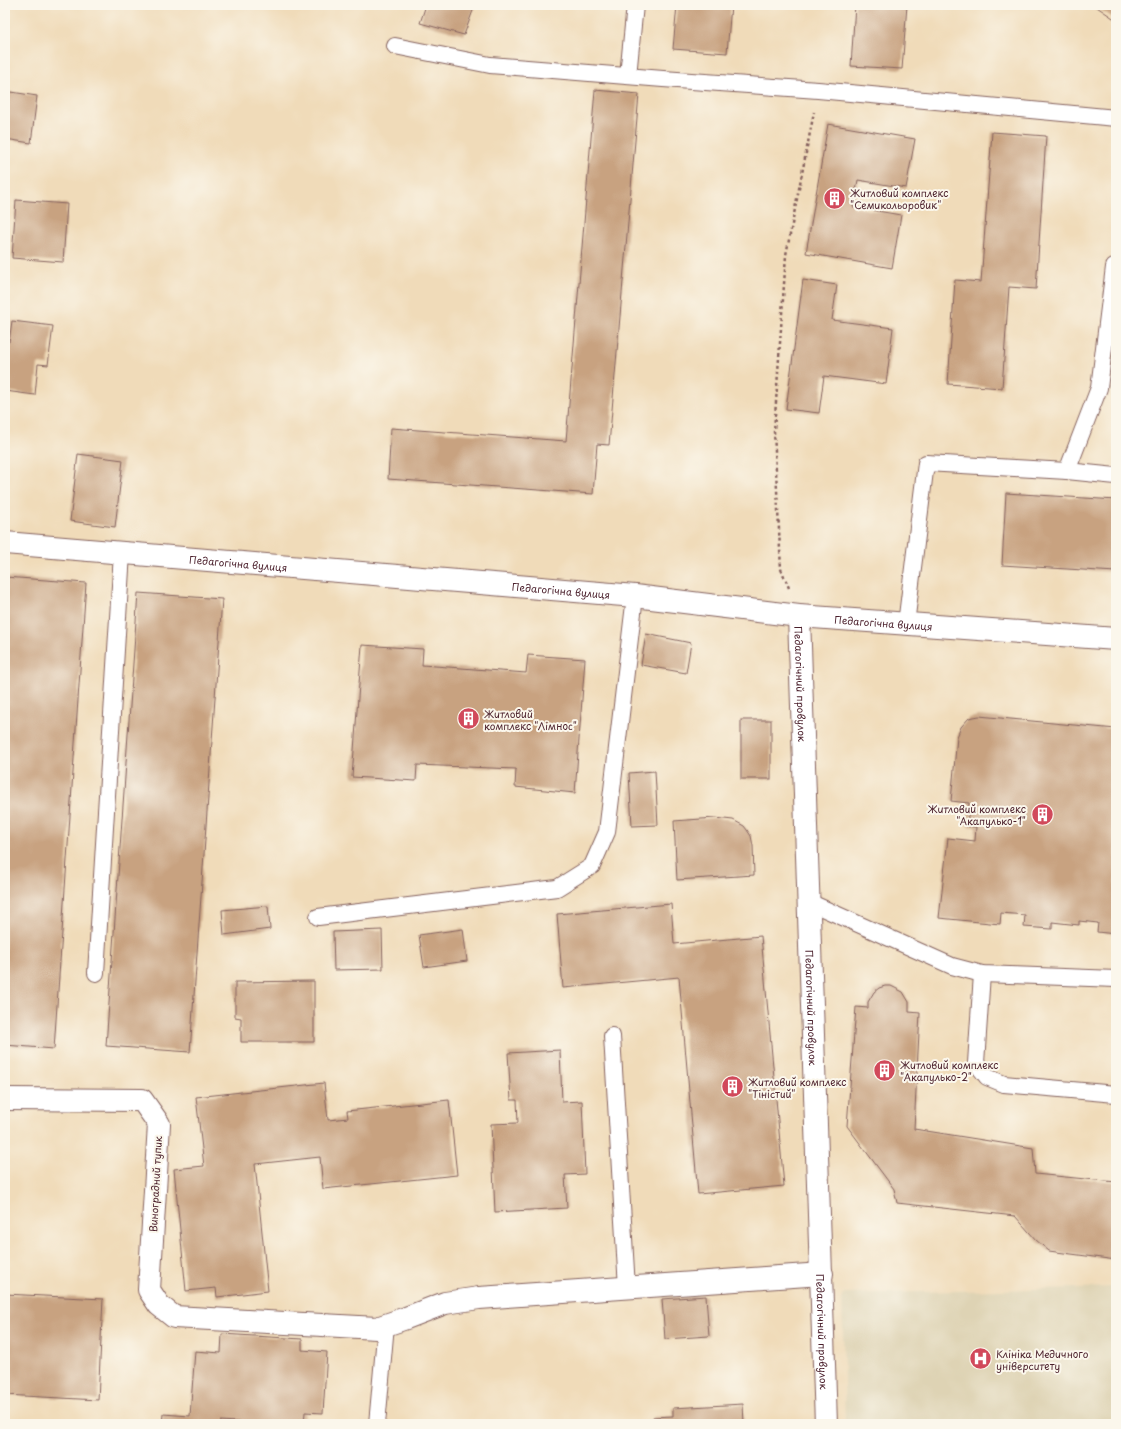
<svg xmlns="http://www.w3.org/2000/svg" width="1121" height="1429" font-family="'Playpen Sans',sans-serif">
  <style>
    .built { fill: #ded3b4 }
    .building { fill: #c8a280 }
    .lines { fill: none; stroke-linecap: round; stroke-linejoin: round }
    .lane-casing { stroke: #84615d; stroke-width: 18 }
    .street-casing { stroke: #84615d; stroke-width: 24 }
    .secondary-casing { stroke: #84615d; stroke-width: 24 }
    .path { stroke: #84615d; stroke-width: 2.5; stroke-dasharray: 3 3; stroke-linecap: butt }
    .lane { stroke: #fff; stroke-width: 16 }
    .street { stroke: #fff; stroke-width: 22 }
    .secondary { stroke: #fff; stroke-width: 22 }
    .labels { text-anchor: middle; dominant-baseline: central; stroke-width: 4; stroke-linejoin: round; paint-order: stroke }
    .poi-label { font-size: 10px; fill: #4a1f2b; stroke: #fbf7ec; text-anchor: start }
    .street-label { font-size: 10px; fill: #4a1f2b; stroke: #fbf7ec }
  </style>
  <rect width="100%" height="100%" fill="#fbf7ec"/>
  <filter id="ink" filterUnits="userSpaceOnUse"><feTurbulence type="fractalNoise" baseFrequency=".025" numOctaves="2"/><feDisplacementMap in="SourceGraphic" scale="8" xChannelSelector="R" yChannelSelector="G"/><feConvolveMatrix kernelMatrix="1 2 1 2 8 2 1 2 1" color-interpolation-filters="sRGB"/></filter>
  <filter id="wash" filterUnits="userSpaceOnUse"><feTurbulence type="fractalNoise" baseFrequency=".012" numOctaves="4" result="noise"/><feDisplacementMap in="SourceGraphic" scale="16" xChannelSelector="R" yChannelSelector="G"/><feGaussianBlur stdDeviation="0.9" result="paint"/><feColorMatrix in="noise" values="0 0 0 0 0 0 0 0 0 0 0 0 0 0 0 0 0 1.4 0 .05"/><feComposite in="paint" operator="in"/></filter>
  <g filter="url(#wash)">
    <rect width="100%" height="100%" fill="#f0dbb9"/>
    <polygon class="built" points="1116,1287 1116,1424 845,1424 842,1294"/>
    <g id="blocks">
      <g class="building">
        <polygon points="426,5 475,5 464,35 420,23"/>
        <polygon points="677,5 731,5 727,53 673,49"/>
        <polygon points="855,5 907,5 902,69 851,66"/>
        <polygon points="1094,5 1116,5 1116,20"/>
        <polygon points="595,90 639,94 609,445 597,444 593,494 388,479 391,428 566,441"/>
        <polygon points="5,91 37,96 31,143 5,139"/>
        <polygon points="828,124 915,139 906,188 858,180 853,207 901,215 892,268 806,253"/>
        <polygon points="992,132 1046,136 1036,289 1009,287 1002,388 948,384 955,280 981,282"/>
        <polygon points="16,200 67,204 63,262 12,258"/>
        <polygon points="803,280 837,285 832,320 893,328 886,384 824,376 819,413 786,409"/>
        <polygon points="12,321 53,326 48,365 38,364 35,395 5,391 5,341 9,342"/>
        <polygon points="78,454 123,460 115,527 70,521"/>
        <polygon points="1006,493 1116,500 1116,572 1002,565"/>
        <polygon points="5,577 86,583 54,1049 5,1045"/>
        <polygon points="138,593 222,599 190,1052 106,1046"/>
        <polygon points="646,634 691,643 686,673 641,665"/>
        <polygon points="362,645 423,649 422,665 526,673 528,655 585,659 575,793 515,787 516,769 417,765 416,781 352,777"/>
        <polygon points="979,716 1116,729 1116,934 1097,932 1098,923 1079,921 1079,925 1052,922 1052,929 1024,927 1025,915 1001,913 1000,924 939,918 948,838 975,841 976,827 967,826 969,803 951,801 957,737 961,727 969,718"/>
        <rect x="741" y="720" width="30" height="59"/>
        <polygon points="655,771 658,825 632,826 629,773"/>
        <polygon points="715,818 733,820 744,826 747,830 751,836 753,846 754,875 677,880 674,821"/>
        <polygon points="671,904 674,944 761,936 784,1186 698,1194 679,977 563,988 557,914"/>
        <polygon points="268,906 270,929 224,935 222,910"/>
        <polygon points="463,929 467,961 424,967 419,935"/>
        <polygon points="382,930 383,969 334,970 333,932"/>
        <polygon points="314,981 314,1042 241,1042 241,1018 235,1017 235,982"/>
        <polygon points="885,986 891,986 903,992 909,1002 909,1012 920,1013 914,1129 1033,1148 1035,1174 1116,1182 1116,1260 1049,1251 1036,1240 1015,1216 897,1203 894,1189 847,1126 856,1007 868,1008 868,1002 874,992 879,988"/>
        <polygon points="560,1050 562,1102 582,1101 585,1174 565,1175 567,1208 495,1212 491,1124 518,1123 517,1100 511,1100 508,1053"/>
        <polygon points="324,1083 328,1120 348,1118 347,1111 449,1100 457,1175 323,1189 320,1157 255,1164 268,1291 217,1297 216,1288 186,1291 174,1169 204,1166 196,1097"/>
        <polygon points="5,1294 103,1299 98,1400 5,1395"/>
        <polygon points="706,1296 709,1336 665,1339 662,1299"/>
        <polygon points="222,1334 302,1339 302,1350 327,1352 323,1413 305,1412 304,1424 266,1424 221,1421 220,1424 162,1424 163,1414 190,1416 195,1351 221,1353"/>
        <polygon points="743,1404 744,1424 653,1424 653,1417 673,1416 673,1408"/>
      </g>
    </g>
  </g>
  <g filter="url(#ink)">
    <use href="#blocks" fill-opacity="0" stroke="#84615d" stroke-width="1"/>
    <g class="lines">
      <defs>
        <g id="lane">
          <polyline points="395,46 490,65 663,79 818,90 1116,118"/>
          <polyline points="628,76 635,5"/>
          <polyline points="1067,471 1116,476"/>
          <polyline points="906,624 926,463 1067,471 1099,388 1114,267 1116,267"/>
          <polyline points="809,902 952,966 982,974 1116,979"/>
          <polyline points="318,917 557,888 592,866 607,832 635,596"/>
          <polyline points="96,973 122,553"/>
          <polyline points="982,974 976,1063 987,1077 1004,1084 1116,1094"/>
          <polyline points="612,1036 627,1288"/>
          <polyline points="377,1424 386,1325"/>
        </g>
        <g id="street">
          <path id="s1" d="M799 616 826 1424"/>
          <polyline points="5,1099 142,1100 159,1124 149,1290 159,1305 174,1317 377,1328 406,1318 445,1303 479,1298 822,1274"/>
        </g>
        <g id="secondary">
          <path id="s2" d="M5 543 635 596 799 616 1116 639"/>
        </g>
      </defs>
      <use href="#lane" class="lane-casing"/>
      <use href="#street" class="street-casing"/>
      <use href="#secondary" class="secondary-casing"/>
      <polyline class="path" points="789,588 781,569 774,431 786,255 814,112"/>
      <use href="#lane" class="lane"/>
      <use href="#street" class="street"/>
      <use href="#secondary" class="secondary"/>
    </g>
  </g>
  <defs>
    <symbol id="building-disc" viewBox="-11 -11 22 22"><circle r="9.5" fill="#d1495b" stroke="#fbf7ec"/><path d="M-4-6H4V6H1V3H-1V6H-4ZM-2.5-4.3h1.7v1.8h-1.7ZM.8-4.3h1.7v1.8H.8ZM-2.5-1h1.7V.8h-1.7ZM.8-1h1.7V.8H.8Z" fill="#fff"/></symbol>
    <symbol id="hospital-disc" viewBox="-11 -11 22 22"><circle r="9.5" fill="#d1495b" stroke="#fbf7ec"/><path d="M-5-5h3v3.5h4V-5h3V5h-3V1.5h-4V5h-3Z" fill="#fff"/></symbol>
  </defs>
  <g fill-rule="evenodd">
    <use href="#building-disc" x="822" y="186" width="25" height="25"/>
    <use href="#building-disc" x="456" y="706" width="25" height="25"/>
    <use href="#building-disc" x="1030" y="802" width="25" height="25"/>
    <use href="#building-disc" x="872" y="1058" width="25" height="25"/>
    <use href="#building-disc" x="720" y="1074" width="25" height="25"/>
    <use href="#hospital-disc" x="968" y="1346" width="25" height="25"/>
  </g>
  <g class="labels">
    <g class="poi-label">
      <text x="850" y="192">Житловий комплекс<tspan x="850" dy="12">"Семикольоровик"</tspan></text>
      <text x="484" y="713">Житловий<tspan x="484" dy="12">комплекс "Лімнос"</tspan></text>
      <text x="1026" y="808" text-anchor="end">Житловий комплекс<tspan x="1026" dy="12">"Акапулько-1"</tspan></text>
      <text x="900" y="1064">Житловий комплекс<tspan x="900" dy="12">"Акапулько-2"</tspan></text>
      <text x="748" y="1081">Житловий комплекс<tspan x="748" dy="12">"Тіністий"</tspan></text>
      <text x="996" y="1353">Клініка Медичного<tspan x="996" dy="12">університету</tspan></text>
    </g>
    <g class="street-label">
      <text stroke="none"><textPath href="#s2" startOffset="234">Педагогічна вулиця</textPath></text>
      <text stroke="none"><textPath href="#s2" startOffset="558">Педагогічна вулиця</textPath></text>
      <text stroke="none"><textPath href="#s2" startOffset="882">Педагогічна вулиця</textPath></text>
      <text stroke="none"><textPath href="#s1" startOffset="68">Педагогічний провулок</textPath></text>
      <text stroke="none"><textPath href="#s1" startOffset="392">Педагогічний провулок</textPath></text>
      <text transform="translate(155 1184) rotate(-87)">Виноградний тупик</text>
      <text stroke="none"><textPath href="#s1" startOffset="716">Педагогічний провулок</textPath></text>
    </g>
  </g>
  <rect width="1121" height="1429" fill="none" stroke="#fbf7ec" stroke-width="20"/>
</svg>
